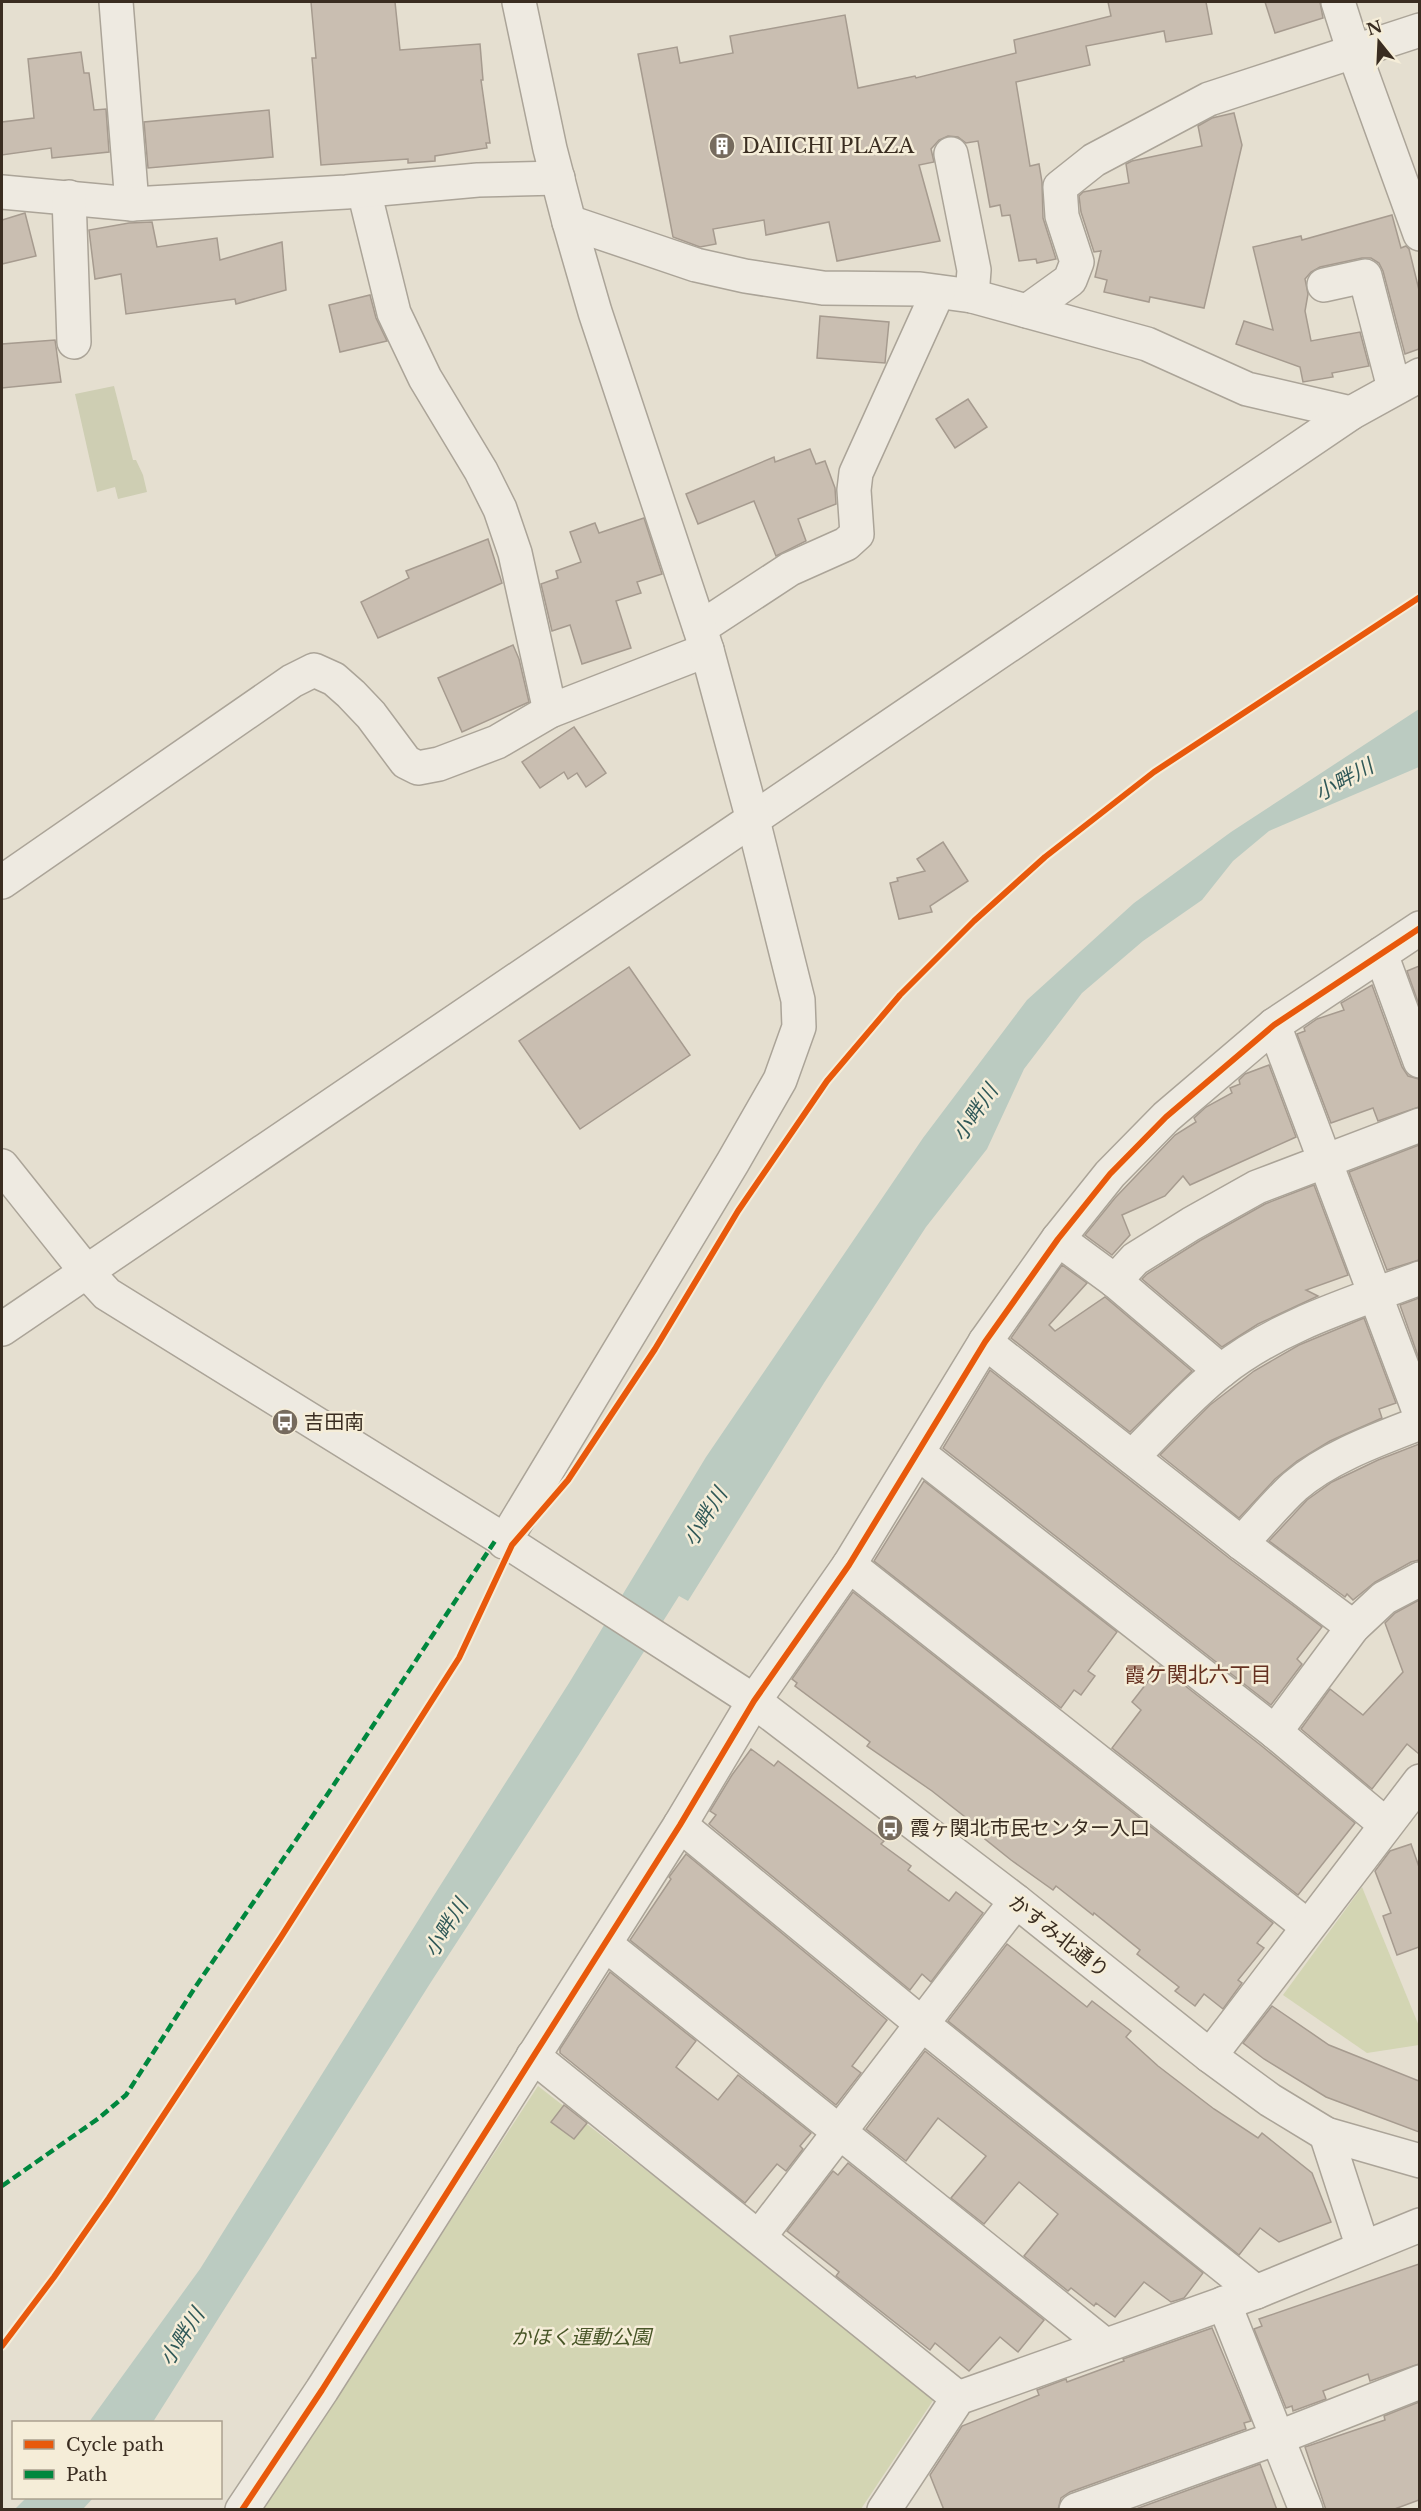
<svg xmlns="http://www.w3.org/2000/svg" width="1421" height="2511" font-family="'Libre Baskerville','Noto Sans JP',serif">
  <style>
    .green { fill: #d3d5b3 }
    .cemetery { fill: #ceceb3 }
    .water { fill: #bbcbc1 }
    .building { fill: #c9beb1; stroke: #a69b8f; stroke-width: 1.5 }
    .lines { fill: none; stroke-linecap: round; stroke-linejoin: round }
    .minor-casing { stroke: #aba498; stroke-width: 36 }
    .minor { stroke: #eeeae1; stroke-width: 33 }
    .quiet { stroke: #00873e; stroke-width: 4.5; stroke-dasharray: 9 4.5; stroke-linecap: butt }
    .cycleway-casing { stroke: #f5edd8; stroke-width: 10 }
    .cycleway { stroke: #e8590c; stroke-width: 6 }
    .labels { text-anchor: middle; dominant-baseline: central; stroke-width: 5; stroke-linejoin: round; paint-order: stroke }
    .poi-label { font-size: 20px; fill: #3a2d21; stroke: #f5edd8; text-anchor: start }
    .street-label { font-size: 20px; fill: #3a2d21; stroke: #f5edd8 }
    .park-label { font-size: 20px; font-style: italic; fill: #495628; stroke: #f5edd8 }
    .water-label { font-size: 21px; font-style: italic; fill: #305958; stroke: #f5edd8 }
    .neighbourhood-label { font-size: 21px; fill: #653121; stroke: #f5edd8 }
  </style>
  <rect width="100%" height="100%" fill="#e5dfd0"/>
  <g class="green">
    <polygon points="1362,1887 1419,2026 1419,2045 1367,2053 1283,1995"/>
    <polygon points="538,2086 936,2396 861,2509 262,2510"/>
  </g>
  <polygon class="cemetery" points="114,386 133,460 136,460 143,475 147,492 118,499 115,487 97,492 75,394"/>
  <g class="water">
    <polygon points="1419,709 1419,767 1269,831 1233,861 1202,900 1143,941 1082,993 1024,1069 987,1149 926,1227 824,1383 688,1601 679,1596 578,1756 431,1982 153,2422 89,2422 200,2269 431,1900 569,1683 706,1457 923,1138 1027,1000 1134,903 1231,832"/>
    <polygon points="26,2498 93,2498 83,2509 15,2509"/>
  </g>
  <g class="building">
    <polygon points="311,2 395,2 400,50 480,44 483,80 481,80 490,143 486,143 487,148 435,156 435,161 408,163 408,159 321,165 312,58 316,58"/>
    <polygon points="1108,2 1206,2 1212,34 1166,42 1164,31 1086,46 1090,65 1016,82 1030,166 1039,164 1042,182 1043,218 1056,259 1037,263 1036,259 1019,261 1010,215 1002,216 1000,205 990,207 978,141 966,143 958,137 948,136 939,140 931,149 934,162 919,165 940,241 837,261 829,222 766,235 764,220 713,229 716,244 700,247 673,237 638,54 677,47 680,63 733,53 730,36 845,15 858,88 915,76 916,78 1016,53 1014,40 1111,16"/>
    <polygon points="1265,2 1320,2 1323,18 1275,33"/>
    <polygon points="81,52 84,73 89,73 94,110 106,109 109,152 52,158 51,148 2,155 2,122 34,118 28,59"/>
    <polygon points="269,110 273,157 148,168 144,122"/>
    <polygon points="1234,113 1242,145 1204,308 1150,297 1149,302 1104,292 1107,280 1095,277 1101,251 1094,252 1081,212 1079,196 1083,192 1129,183 1126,164 1132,161 1202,146 1198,126 1212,118"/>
    <polygon points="25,213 36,256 2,264 2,220"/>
    <polygon points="1392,215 1401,248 1406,246 1409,249 1419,290 1419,349 1405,354 1383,271 1379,263 1371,258 1362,258 1320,267 1311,272 1305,279 1308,294 1305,311 1311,341 1360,332 1369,366 1332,373 1333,377 1303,382 1300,367 1236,344 1244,321 1273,330 1253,247 1301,236 1302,240"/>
    <polygon points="152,222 157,247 217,238 220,260 282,242 286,290 236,304 235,299 126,314 121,274 95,279 89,230 129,223"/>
    <polygon points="370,295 376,318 387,341 340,352 329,305"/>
    <polygon points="820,316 889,322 885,363 817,358"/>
    <polygon points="55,340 61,382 2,388 2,344"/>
    <polygon points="968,399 987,427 955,448 936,419"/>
    <polygon points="810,449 816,464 825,461 835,488 836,504 798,519 806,541 776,556 754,501 698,524 686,494 774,457 775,462"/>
    <polygon points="644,518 662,574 637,582 641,593 616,601 631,648 582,664 570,625 552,631 541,584 558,578 556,571 581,562 570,532 595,523 599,533"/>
    <polygon points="488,539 502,583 378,638 361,602 409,578 406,571"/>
    <polygon points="513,645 519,659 529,702 462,732 438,678"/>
    <polygon points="574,727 606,773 586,787 577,773 568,779 564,772 540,788 522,762"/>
    <polygon points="943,842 968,881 930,906 932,912 899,919 890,883 898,881 897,878 925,871 917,859"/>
    <polygon points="1419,966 1419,1005 1407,971"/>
    <polygon points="629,967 690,1055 580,1129 519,1041"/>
    <polygon points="1372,985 1402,1067 1408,1076 1419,1079 1419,1107 1378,1121 1373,1108 1331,1123 1297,1034 1305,1031 1304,1028 1317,1019 1344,1010 1341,1003"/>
    <polygon points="1269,1065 1296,1137 1190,1185 1183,1176 1165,1196 1122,1215 1130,1235 1112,1255 1085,1235 1115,1198 1175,1135 1196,1122 1194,1118 1206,1107 1232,1093 1230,1088 1240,1084 1239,1080 1245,1074"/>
    <polygon points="1419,1145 1419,1260 1387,1270 1349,1172"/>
    <polygon points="1314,1185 1348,1275 1306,1290 1318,1296 1258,1324 1222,1347 1142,1279 1147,1274 1201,1240 1265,1204"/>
    <polygon points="1062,1265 1087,1283 1049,1325 1055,1331 1105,1297 1192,1371 1130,1432 1011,1338"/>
    <polygon points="1419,1298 1419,1359 1400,1305"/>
    <polygon points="1364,1318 1396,1403 1379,1409 1382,1418 1330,1441 1297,1461 1275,1479 1239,1518 1160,1455 1210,1405 1254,1371 1299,1345"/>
    <polygon points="990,1370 1229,1558 1322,1627 1297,1659 1302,1664 1271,1705 943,1448"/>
    <polygon points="1419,1444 1419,1560 1411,1562 1375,1582 1353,1600 1347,1594 1345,1597 1269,1541 1307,1500 1332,1482 1378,1460"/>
    <polygon points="924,1481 1117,1632 1088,1671 1095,1676 1081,1695 1074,1690 1061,1708 874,1561"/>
    <polygon points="853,1592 1273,1923 1257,1943 1264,1948 1238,1980 1242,1983 1223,2009 1204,1994 1195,2006 1175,1991 1179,1987 1137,1954 1140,1950 1094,1913 1093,1915 1056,1886 1053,1890 1011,1860 985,1839 988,1835 932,1791 867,1746 870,1742 795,1686 797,1683 792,1679"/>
    <polygon points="1419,1600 1419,1754 1407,1744 1372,1789 1301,1729 1330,1689 1363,1715 1403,1672 1385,1623 1395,1613"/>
    <polygon points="1160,1666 1263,1747 1355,1823 1298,1895 1112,1748 1141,1710 1132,1702"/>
    <polygon points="751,1749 774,1766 778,1761 884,1841 881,1844 911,1866 908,1870 949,1901 956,1892 983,1913 931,1982 922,1974 910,1990 709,1824 716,1815 710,1811 732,1775"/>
    <polygon points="1411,1844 1419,1867 1419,1947 1397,1955 1383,1916 1391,1913 1375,1871 1390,1851"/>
    <polygon points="686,1854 887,2020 852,2066 861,2073 836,2105 630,1940 671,1879 669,1877 675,1869"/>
    <polygon points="1007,1944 1087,2007 1092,2001 1131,2031 1126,2037 1158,2066 1214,2109 1258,2138 1262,2133 1312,2173 1331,2222 1279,2242 1260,2228 1239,2255 948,2021"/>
    <polygon points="610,1972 696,2041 676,2067 718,2100 738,2075 811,2133 800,2146 803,2149 786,2171 777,2164 745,2203 560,2053 560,2049"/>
    <polygon points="1272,2006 1329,2045 1419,2081 1419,2132 1326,2097 1264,2059 1243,2043"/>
    <polygon points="925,2051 1203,2273 1184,2298 1171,2302 1144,2282 1115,2317 1096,2303 1094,2306 1071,2288 1068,2291 1024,2256 1058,2214 1019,2182 984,2224 951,2198 986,2156 938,2118 906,2161 866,2129"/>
    <polygon points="564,2105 587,2123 574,2139 551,2122"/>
    <polygon points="848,2163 1044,2320 1018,2352 1000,2337 969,2371 935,2343 930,2350 836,2276 839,2272 787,2231 833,2171 838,2175"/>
    <polygon points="1419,2264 1419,2364 1370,2381 1368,2374 1323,2391 1326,2399 1293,2411 1292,2406 1286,2408 1254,2329 1262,2326 1259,2319"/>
    <polygon points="1212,2328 1251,2421 1244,2423 1246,2429 1070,2492 1061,2498 1058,2510 944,2510 930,2475 962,2426 1039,2395 1037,2390 1066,2379 1067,2382 1124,2361 1123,2359"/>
    <polygon points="1419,2402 1419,2500 1392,2510 1326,2510 1305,2447 1385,2420 1384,2416"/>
    <polygon points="1260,2464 1277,2510 1133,2510"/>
  </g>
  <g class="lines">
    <defs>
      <g id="minor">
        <polyline points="116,2 132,204"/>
        <polyline points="1338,2 1354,52 1420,234"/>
        <polyline points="951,154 974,270 972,296"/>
        <polyline points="364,191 394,313 425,378 481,471 500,509 515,553 550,711"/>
        <polyline points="2,192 132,204 346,192 478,180 558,178"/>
        <polyline points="69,197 74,342"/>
        <polyline points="569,222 696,265 745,276 823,288 920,289 972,296 1147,344 1247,389 1351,413"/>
        <polyline points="1324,285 1365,276 1394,388"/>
        <polyline points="1027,311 1070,280 1077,262 1062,216 1060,187 1094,160 1209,99 1420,30"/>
        <polyline points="700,628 790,569 846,544 857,534 854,490 856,473 938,292"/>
        <polyline points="2,882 292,681 314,670 334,679 351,694 371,715 406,762 418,768 439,764 497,742 550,711 707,650"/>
        <polyline points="1381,954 1420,1061"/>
        <polyline points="1274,1025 1420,1414"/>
        <polyline points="2,1166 85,1270 107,1294 512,1545 754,1701 1016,1901 1210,2056 1270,2100 1326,2134 1420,2161"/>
        <polyline points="1058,1239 1115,1281 1221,1371"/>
        <polyline points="1115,1281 1135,1259 1191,1224 1257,1187 1420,1125"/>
        <polyline points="2,1329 1351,413 1420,375"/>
        <polyline points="985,1342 1241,1543 1353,1627"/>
        <polyline points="918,1453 1275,1732 1385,1824"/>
        <path d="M1132 1457C1161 1428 1189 1396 1221 1371 1279 1325 1351 1304 1420 1278"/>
        <polyline points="504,1542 733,1162 780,1080 799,1027 798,1000 753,820 707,650 595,312 569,222 550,149 519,2"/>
        <path d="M1241 1543C1259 1525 1276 1503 1295 1486 1328 1457 1379 1439 1420 1423"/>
        <polyline points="849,1565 1307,1926"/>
        <polyline points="1275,1732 1353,1627 1384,1598 1420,1579"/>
        <polyline points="680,1825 922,2024 1256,2292"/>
        <polyline points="605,1944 1105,2345"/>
        <polyline points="533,2056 958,2398"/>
        <polyline points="1210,2056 1420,1781"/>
        <polyline points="1326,2134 1363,2248"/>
        <polyline points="759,2237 1016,1901"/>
        <polyline points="1224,2303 1306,2510"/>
        <polyline points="242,2510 322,2390 680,1825 754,1701 849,1565 985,1342 1058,1239 1110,1174 1166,1117 1274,1025 1420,928"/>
        <polyline points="884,2510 958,2398 1256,2292 1420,2225"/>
        <polyline points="1076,2510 1277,2438 1420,2382"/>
      </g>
    </defs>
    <use href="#minor" class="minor-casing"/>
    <use href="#minor" class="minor"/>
    <polyline class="quiet" points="2,2186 99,2118 126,2095 196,1986 329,1792 497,1538"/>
    <defs>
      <g id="cycleway">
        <polyline points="2,2346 54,2277 109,2198 281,1937 459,1658 512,1545 568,1480 655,1349 738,1211 827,1081 900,995 974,921 1045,857 1154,772 1420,597"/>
        <polyline points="242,2510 322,2390 680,1825 754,1701 849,1565 985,1342 1058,1239 1110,1174 1166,1117 1274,1025 1420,928"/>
      </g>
    </defs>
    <use href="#cycleway" class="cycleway-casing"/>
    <use href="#cycleway" class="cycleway"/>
  </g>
  <defs>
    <symbol id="building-disc" viewBox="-11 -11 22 22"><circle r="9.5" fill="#766b5e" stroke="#f5edd8"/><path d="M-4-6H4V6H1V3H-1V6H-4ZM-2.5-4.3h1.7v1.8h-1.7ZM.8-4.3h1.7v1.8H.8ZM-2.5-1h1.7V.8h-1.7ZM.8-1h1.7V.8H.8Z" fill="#fff"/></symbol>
    <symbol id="bus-disc" viewBox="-11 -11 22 22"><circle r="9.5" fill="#766b5e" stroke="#f5edd8"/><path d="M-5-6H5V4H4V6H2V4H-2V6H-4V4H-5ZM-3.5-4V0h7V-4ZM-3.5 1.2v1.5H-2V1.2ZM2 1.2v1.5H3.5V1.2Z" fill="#fff"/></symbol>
  </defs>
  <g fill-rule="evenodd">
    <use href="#building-disc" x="707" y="131" width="30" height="30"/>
    <use href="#bus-disc" x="270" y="1407" width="30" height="30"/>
    <use href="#bus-disc" x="875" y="1813" width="30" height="30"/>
  </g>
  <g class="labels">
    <g class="poi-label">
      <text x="742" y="146">DAIICHI PLAZA</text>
      <text x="304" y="1422">吉田南</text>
      <text x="910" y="1828">霞ヶ関北市民センター入口</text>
    </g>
    <g class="street-label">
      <text transform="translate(1059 1936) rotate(38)">かすみ北通り</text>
    </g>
    <g class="park-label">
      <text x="581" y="2337">かほく運動公園</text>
    </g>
    <g class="water-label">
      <text transform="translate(1344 780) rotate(-29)">小畔川</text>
      <text transform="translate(975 1113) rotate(-56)">小畔川</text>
      <text transform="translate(705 1517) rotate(-58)">小畔川</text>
      <text transform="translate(446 1928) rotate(-58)">小畔川</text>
      <text transform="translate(182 2337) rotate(-57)">小畔川</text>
    </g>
    <g class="neighbourhood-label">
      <text x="1198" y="1675">霞ケ関北六丁目</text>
    </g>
  </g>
  <rect width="1421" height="2511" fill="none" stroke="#3a2d21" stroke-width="6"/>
  <rect x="12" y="2421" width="210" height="78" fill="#f5edd8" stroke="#aaa08f" stroke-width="1.5"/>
  <rect x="24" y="2440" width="30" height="9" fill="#e8590c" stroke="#aaa08f" stroke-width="1.5"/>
  <text x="66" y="2451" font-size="18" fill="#3a2d21">Cycle path</text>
  <rect x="24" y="2470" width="30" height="9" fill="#00873e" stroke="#aaa08f" stroke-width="1.5"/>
  <text x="66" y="2481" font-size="18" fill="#3a2d21">Path</text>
  <g transform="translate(1379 42) rotate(342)" stroke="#f5edd8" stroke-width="4.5" paint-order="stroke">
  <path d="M0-4.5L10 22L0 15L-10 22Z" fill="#3a2d21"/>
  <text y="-9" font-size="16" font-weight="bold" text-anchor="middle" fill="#3a2d21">N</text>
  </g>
</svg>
